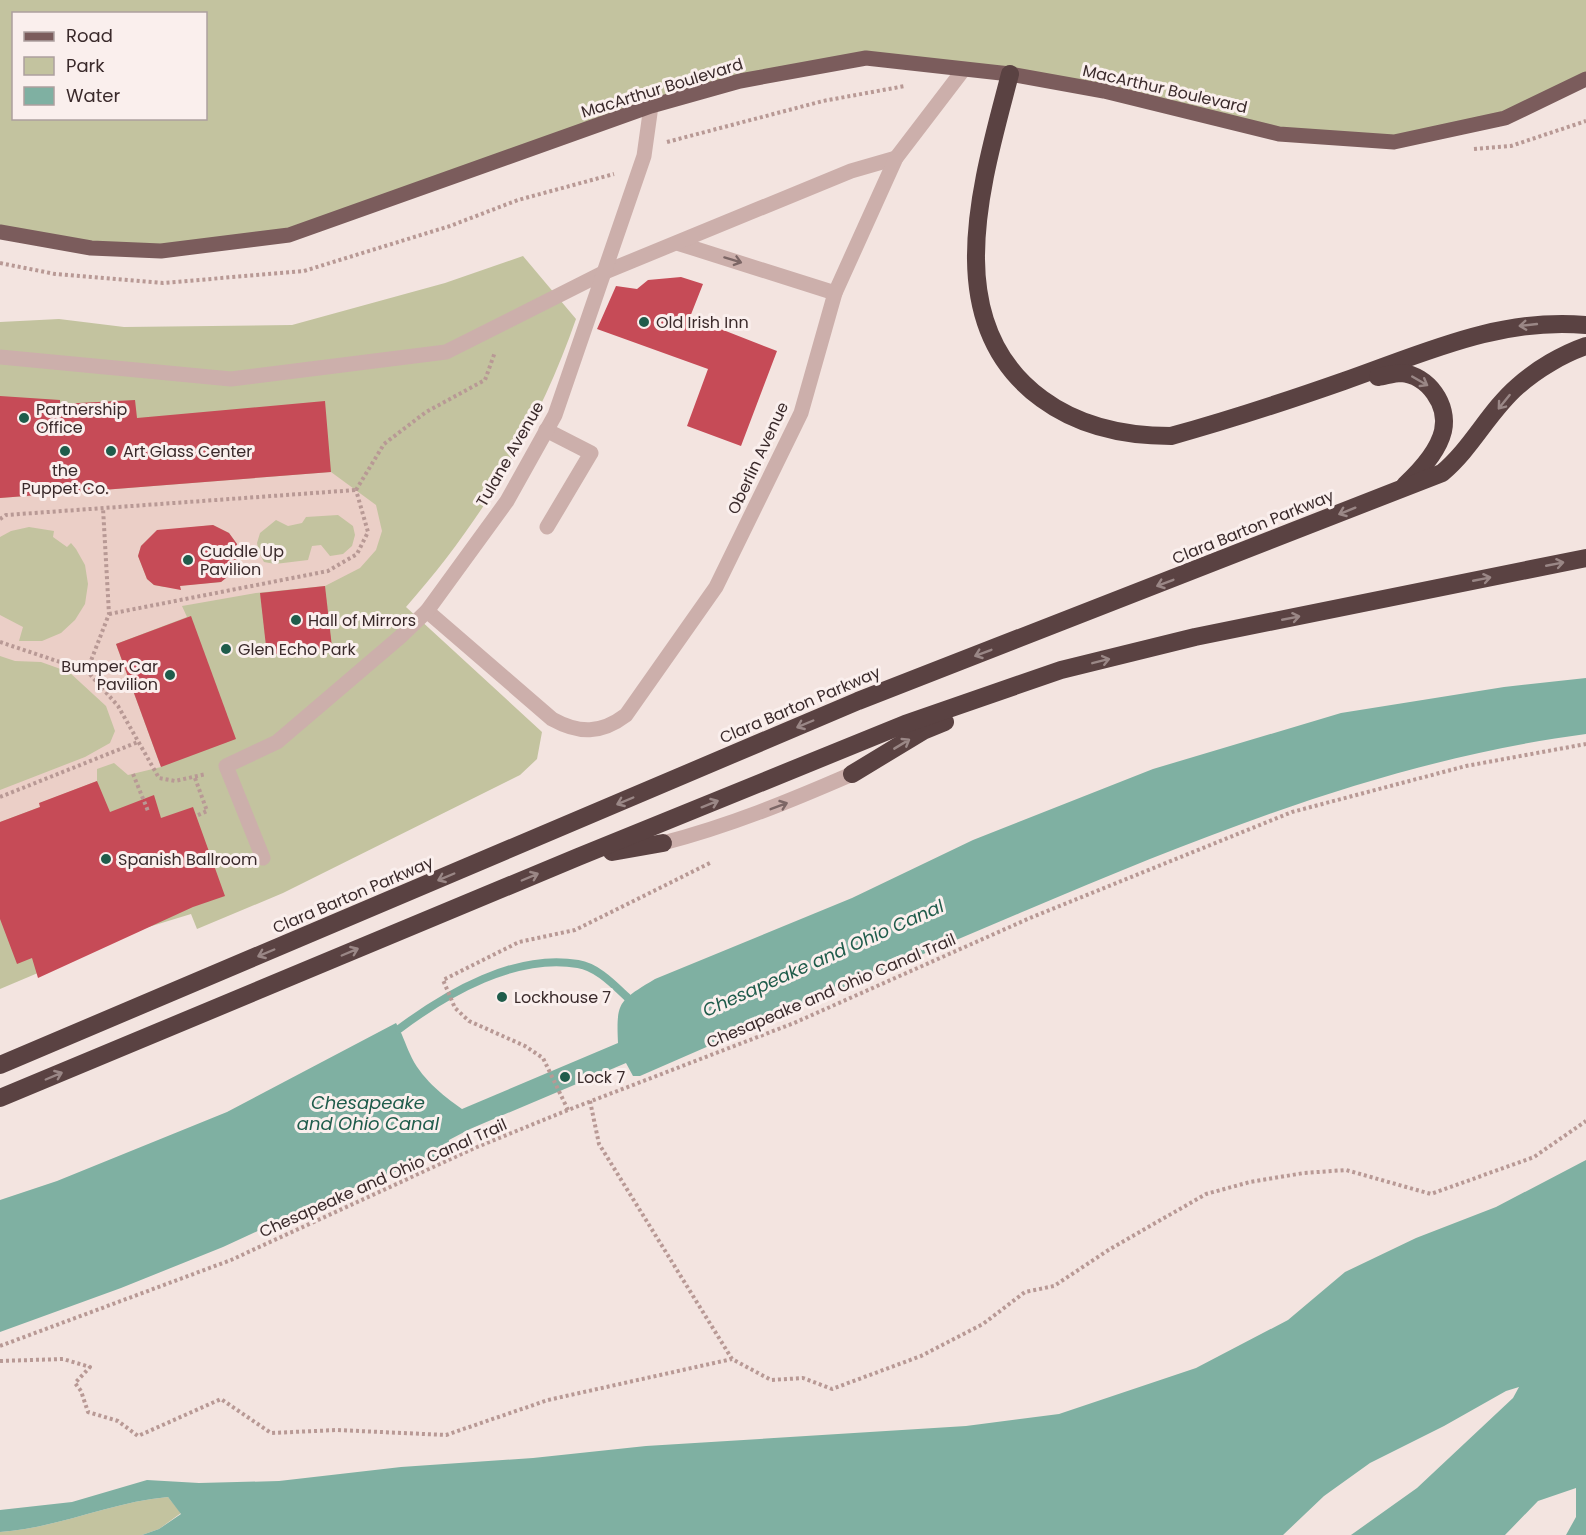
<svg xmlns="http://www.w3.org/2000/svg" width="1586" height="1535" font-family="Poppins,sans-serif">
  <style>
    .green { fill: #c3c39f; fill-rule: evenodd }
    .plaza { fill: #ebcfc7; fill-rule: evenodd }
    .water { fill: #7fb0a2 }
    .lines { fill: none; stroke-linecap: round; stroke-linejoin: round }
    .stream { stroke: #7fb0a2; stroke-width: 8 }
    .building { fill: #c64b57 }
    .path { stroke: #b89995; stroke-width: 4; stroke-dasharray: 3 3; stroke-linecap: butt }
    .minor { stroke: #ccafab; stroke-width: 15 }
    .major { stroke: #7b5c5c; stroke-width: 15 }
    .highway { stroke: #5a4242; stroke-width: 18 }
    .oneway { stroke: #7c6665 }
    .oneway2 { stroke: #9a8786 }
    .poi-dot { fill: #1f5c4b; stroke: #faefed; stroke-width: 2 }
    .labels { text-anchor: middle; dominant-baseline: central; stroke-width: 6; stroke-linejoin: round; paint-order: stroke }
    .street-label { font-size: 16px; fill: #3a2a2b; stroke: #faefed }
    .poi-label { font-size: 16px; fill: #3a2a2b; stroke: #faefed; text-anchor: start }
    .water-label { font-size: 18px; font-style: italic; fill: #1f5c4b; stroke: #faefed }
  </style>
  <rect width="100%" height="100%" fill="#f3e4e0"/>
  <g class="green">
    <path d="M0 0H1586V79L1505 118 1394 142 1279 134 1104 91 866 58 740 81 289 235 161 251 0 232ZM14 14H206V118H14Z"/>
    <path d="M523 256 576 319C539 426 481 522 406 607L542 732 537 759 520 775 283 893 197 929 191 914 142 929 0 989V322L59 319 124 327 292 325 445 283Z"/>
    <path d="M168 1497 181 1513 159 1529 142 1535H0V1532C58 1528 111 1502 168 1497Z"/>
  </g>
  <path class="plaza" d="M331 472 376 505 382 531 376 550 360 568 325 586 256 593 182 606 187 617 116 644 161 767 128 775 114 763 97 769V781L40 803V807L0 822V790L85 757 110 743 115 731 106 706 69 672 41 662 15 661 0 656V615L23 627 19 641H42L61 633 75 620 85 604 88 584 85 565 76 549 71 543 67 547 53 537 54 531 29 527 11 531 0 537V498ZM338 515 353 526 355 535 352 546 343 554 330 556 321 545 312 546 308 560 275 564 264 562 259 553 257 543 260 533 276 520 288 526 302 523 306 517ZM213 525 229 533 237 544 236 565 228 576 221 582 164 587 154 585 147 579 138 556 141 546 157 531Z"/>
  <g class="water">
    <path d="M1586 678V734C1390 760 1207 834 1027 910 897 965 768 1020 640 1076H633L626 1063 470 1129 449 1140 447 1152 338 1194 223 1247 121 1288 0 1332V1200L57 1181 227 1112 396 1023C402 1033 405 1043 410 1054 420 1077 442 1095 462 1109L618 1043C616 1001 619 1001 655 979L852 898 973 840 1153 769 1341 713 1504 687Z"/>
    <path d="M1586 1160V1535H1566L1576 1517V1488L1538 1501 1505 1535H1351L1417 1488 1513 1398 1519 1387 1506 1391 1444 1426 1370 1463 1324 1496 1283 1535H142L159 1529 181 1514 168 1497C111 1502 58 1528 0 1532V1510L72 1502 147 1480 199 1483 279 1481 401 1467 533 1458 646 1446 966 1426 1059 1414 1196 1368 1288 1320 1345 1272 1416 1238 1496 1207Z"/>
  </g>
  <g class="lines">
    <path class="stream" d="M399 1029C447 993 516 953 578 964 597 967 613 984 627 997"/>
  </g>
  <g class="building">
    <polygon points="681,277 703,284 690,317 777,351 741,446 687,426 708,369 597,329 616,286 637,289 648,280"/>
    <polygon points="0,396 60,400 60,404 135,400 137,418 325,401 331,472 0,498"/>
    <polygon points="213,525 229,533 237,544 236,570 221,582 180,586 181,590 154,585 147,579 138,556 141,546 157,530"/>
    <polygon points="325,586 332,647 267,655 260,593"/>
    <polygon points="191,616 236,739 161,767 116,644"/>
    <polygon points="97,781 110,812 154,795 161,818 193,807 225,896 193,907 38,978 32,958 17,964 0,919 0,822 40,807 39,803"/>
  </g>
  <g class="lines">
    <g class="path">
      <polyline points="667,142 823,101 905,86"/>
      <polyline points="1474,149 1511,146 1586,121"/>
      <polyline points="0,263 55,274 163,283 304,271 450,226 518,200 614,174"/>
      <polyline points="356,490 384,444 426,412 485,380 495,352"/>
      <polyline points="0,519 6,515 356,490"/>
      <polyline points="109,614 328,571 357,554 368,532 356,490"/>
      <polyline points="0,642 87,671 118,706 159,778 175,781 206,774"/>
      <polyline points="87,671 109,614 103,508"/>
      <polyline points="133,774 148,811"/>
      <polyline points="195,778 207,811 196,816"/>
      <polyline points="0,797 138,742"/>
      <polyline points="590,1101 599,1144 732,1359 771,1380 803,1378 832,1389 921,1356 983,1324 1025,1292 1054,1286 1110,1249 1206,1194 1250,1182 1304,1173 1346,1170 1431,1194 1534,1157 1586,1121"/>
      <polyline points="568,1110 543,1058 525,1046 469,1021 455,1008 443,980 519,942 575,930 710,863"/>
      <polyline points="0,1346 231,1260 477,1147 568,1110 794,1023 1030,918 1292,812 1466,766 1586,744"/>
      <polyline points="0,1361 63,1359 90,1367 75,1383 81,1391 88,1412 118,1421 138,1436 221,1399 271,1433 337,1430 446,1435 548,1400 732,1359"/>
    </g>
    <g class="minor">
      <polyline points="677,243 835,293"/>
      <polyline points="0,357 231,379 446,352 605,272 851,171 896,158"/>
      <polyline points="546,430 591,453 547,527"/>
      <path d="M427 611 552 719C579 734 601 734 626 715L716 587 801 413 835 293 896 158 964 69"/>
      <path d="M663 843C729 826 790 801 852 774"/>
      <polyline points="263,858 226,766 277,742 400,637 427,611 507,501 555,415 644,156 651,106"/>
    </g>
    <polyline class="major" points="0,232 91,248 161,251 289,235 651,106 740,81 866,58 1010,74 1104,91 1279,134 1394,142 1505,118 1586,79"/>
    <g class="highway">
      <path d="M1010 74C983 179 936 322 1042 399 1080 427 1124 436 1171 436 1229 420 1287 401 1344 381 1424 353 1500 317 1586 325"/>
      <path d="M1378 377C1385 376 1394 373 1401 373 1428 375 1449 405 1443 431 1438 452 1420 471 1405 485"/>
      <polyline points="852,774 923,731 945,722"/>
      <polyline points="612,852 663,843"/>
      <path d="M0 1065 858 701 1442 473C1472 448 1489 411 1518 386 1537 369 1563 354 1586 346"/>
      <polyline points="0,1098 578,857 905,724 1061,670 1195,637 1586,558"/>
    </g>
  </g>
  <defs><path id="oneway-shaft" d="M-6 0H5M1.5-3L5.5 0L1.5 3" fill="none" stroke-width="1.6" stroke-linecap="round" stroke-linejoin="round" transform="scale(1.5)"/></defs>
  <g class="oneway">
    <use href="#oneway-shaft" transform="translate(733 260) rotate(17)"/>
    <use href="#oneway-shaft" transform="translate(779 806) rotate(-21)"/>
  </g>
  <g class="oneway2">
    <use href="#oneway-shaft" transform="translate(1528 325) rotate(174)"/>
    <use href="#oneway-shaft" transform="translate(1420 381) rotate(30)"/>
    <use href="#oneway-shaft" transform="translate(1504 402) rotate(129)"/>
    <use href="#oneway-shaft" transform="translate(1347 511) rotate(158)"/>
    <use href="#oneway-shaft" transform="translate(1555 564) rotate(-11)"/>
    <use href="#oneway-shaft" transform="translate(1482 579) rotate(-11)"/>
    <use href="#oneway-shaft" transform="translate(1165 583) rotate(159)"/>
    <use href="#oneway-shaft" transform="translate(1291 618) rotate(-11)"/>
    <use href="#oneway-shaft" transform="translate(983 653) rotate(159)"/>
    <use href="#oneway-shaft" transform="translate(1101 661) rotate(-14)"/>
    <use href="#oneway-shaft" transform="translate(805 724) rotate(157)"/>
    <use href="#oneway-shaft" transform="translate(902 744) rotate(-31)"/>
    <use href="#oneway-shaft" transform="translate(625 801) rotate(157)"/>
    <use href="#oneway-shaft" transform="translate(710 804) rotate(-22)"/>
    <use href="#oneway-shaft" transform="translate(446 877) rotate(157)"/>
    <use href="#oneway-shaft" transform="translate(530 877) rotate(-23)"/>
    <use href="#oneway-shaft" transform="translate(350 952) rotate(-23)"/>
    <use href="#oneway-shaft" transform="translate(266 953) rotate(157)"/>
    <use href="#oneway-shaft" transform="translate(54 1076) rotate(-23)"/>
  </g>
  <g class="poi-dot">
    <circle cx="644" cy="322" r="6"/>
    <circle cx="24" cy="418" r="6"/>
    <circle cx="65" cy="451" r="6"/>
    <circle cx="111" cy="451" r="6"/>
    <circle cx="188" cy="560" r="6"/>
    <circle cx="296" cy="620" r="6"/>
    <circle cx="226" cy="649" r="6"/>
    <circle cx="170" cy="675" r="6"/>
    <circle cx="106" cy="859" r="6"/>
    <circle cx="502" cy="997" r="6"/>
    <circle cx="565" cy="1077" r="6"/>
  </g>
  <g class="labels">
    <g class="street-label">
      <text transform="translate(662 88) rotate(-17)">MacArthur Boulevard</text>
      <text transform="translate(1165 89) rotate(13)">MacArthur Boulevard</text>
      <text transform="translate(510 454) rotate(-60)">Tulane Avenue</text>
      <text transform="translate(758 458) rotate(-65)">Oberlin Avenue</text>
      <text transform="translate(1253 527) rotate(-22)">Clara Barton Parkway</text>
      <text transform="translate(800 705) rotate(-23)">Clara Barton Parkway</text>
      <text transform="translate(353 895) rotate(-23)">Clara Barton Parkway</text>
      <text transform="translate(831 991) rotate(-23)">Chesapeake and Ohio Canal Trail</text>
      <text transform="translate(383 1178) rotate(-24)">Chesapeake and Ohio Canal Trail</text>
    </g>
    <g class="poi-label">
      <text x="656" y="322">Old Irish Inn</text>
      <text x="36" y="409">Partnership<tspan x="36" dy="18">Office</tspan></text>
      <text x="123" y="451">Art Glass Center</text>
      <text x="65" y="470" text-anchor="middle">the<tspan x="65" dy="18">Puppet Co.</tspan></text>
      <text x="200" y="551">Cuddle Up<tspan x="200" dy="18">Pavilion</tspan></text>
      <text x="308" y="620">Hall of Mirrors</text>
      <text x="238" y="649">Glen Echo Park</text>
      <text x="158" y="666" text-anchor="end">Bumper Car<tspan x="158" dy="18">Pavilion</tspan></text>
      <text x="118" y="859">Spanish Ballroom</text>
      <text x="514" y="997">Lockhouse 7</text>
      <text x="577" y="1077">Lock 7</text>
    </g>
    <g class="water-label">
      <text transform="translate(823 958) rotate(-24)">Chesapeake and Ohio Canal</text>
      <text x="368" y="1102">Chesapeake<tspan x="368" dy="21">and Ohio Canal</tspan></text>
    </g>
  </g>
  <rect x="12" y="12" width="195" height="108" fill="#faefed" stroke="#ada09f" stroke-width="1.5"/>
  <rect x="24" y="32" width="30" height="9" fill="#7b5c5c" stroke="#ada09f" stroke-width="1.5"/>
  <text x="66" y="42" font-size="18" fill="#3a2a2b">Road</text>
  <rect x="24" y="57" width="30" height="18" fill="#c3c39f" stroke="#ada09f" stroke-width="1.5"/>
  <text x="66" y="72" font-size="18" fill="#3a2a2b">Park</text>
  <rect x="24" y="87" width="30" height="18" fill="#7fb0a2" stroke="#ada09f" stroke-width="1.5"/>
  <text x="66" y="102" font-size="18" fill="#3a2a2b">Water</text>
</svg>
